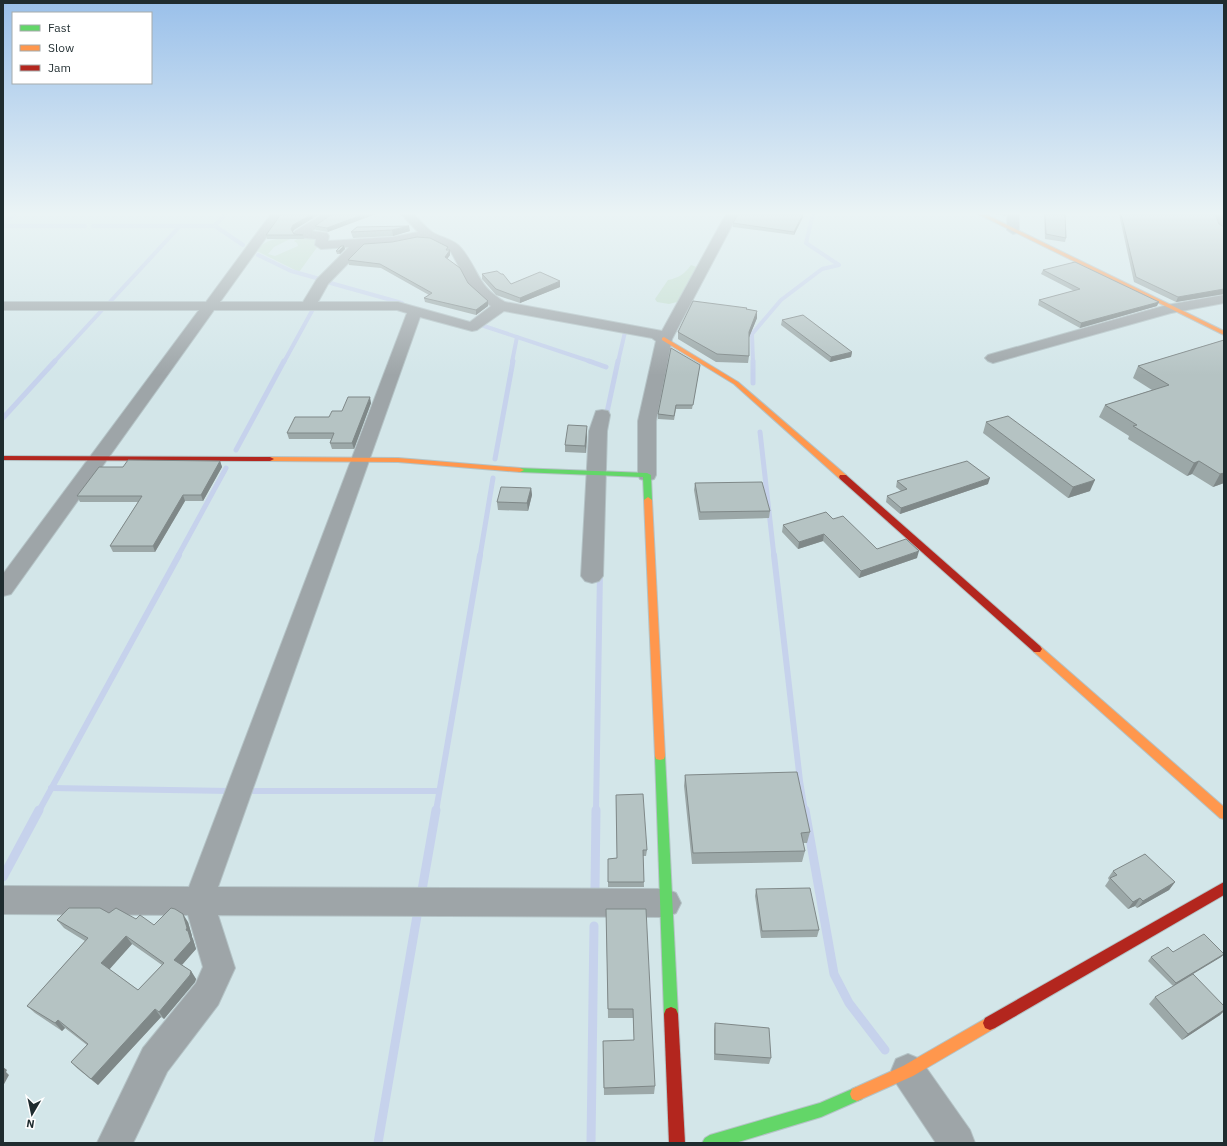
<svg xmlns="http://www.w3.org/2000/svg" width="1227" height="1146" font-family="'IBM Plex Sans',sans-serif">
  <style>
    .green { fill: #c3ddce }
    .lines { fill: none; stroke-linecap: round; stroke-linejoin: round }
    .stream-far3 { stroke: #c6d2ec; stroke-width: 4 }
    .stream-far2 { stroke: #c6d2ec; stroke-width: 5 }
    .stream-far1 { stroke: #c6d2ec; stroke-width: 6 }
    .stream { stroke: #c6d2ec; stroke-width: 9 }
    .street-casing { stroke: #b4c3c6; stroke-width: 2 }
    .fast-casing { stroke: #b4c3c6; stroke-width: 2 }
    .slow-casing { stroke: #b4c3c6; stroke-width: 2 }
    .jam-casing { stroke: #b4c3c6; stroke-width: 2 }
    .street { fill: #9ea5a8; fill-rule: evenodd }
    .fast { fill: #63d668; fill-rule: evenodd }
    .slow { fill: #ff974d; fill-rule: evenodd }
    .jam { fill: #b3261e; fill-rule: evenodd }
    .wall { fill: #9ca8a8; fill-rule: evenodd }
    .shaded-wall { fill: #7f8888 }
    .building { fill: #b5c3c3; stroke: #7f8888; fill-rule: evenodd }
  </style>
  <rect width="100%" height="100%" fill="#d3e6e9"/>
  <g class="green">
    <path d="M302 236 320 238 318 246 299 272 257 251C264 239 279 238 292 238L274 247 268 254 275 256 298 246 297 243 294 241Z"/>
    <path d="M691 265 700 268 681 301 669 304 657 302 655 299 668 280C678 278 685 274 691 265Z"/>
  </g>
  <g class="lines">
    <g class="stream-far3">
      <polyline points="3,224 16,214"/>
      <polyline points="3,226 85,226"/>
      <polyline points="93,226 215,226 243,245"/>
      <polyline points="214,226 226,214"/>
      <polyline points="258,255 291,271 320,279"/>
      <polyline points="325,286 327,282 402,303"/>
      <polyline points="108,304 180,226"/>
      <polyline points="481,325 592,362"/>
      <polyline points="54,362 103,309"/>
      <polyline points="284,362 313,309"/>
      <polyline points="512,362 517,337"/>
      <polyline points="618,362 625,332"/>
      <polyline points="753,362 752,334 781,300 822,269 839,265 806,243 813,214"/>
    </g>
    <g class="stream-far2">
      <polyline points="589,361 606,367"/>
      <polyline points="753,361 753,383"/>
      <polyline points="606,417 618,361"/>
      <polyline points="3,418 55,361"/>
      <polyline points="760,432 774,556"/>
      <polyline points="236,450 284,361"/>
      <polyline points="495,459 513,361"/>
      <polyline points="178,556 226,468"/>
      <polyline points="480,556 493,478"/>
    </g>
    <g class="stream-far1">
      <polyline points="774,555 800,781 805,811"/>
      <polyline points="51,788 229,791"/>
      <polyline points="253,791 439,791"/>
      <polyline points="39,811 179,555"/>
      <polyline points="436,811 480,555"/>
      <polyline points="596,811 600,572"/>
    </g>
    <g class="stream">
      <polyline points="805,810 834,974 849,1003 885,1050"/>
      <polyline points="3,877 39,810"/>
      <polyline points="595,888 596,810"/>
      <polyline points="422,890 436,810"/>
      <polyline points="378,1143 418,910"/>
      <polyline points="591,1143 594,926"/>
    </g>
    <defs>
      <g id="street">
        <path d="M271 214H283L220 302H303L317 279 349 247 321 249 315 245 316 239 295 237 293 234 295 231 323 214H338L312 231 327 233 329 236 328 241 393 237 418 232 401 214H414C420 220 425 227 432 232 441 238 454 239 461 248 480 271 476 285 505 302L662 331 726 214H738L672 339 656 421V475L654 479 647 481 640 479 638 475V421L656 341 652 338 504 311 477 330 472 331 420 317 218 887 666 889 676 893 681 903 676 913 666 917 218 915 235 968 218 1005 167 1072 133 1143H97L143 1048 196 983 203 967 188 915 3 914V886L189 887 407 313 397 310H214L11 594 3 596V574L199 310H3V302H206ZM426 238 443 246 451 252 470 287 483 301 491 306 470 322 398 302H318L328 284 364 247 393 245Z"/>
        <polygon points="1007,214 1019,214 1019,230 1017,233 1013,234 1007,230"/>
        <polygon points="1212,214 1224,214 1224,232 1218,228"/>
        <polygon points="1224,295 1224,303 1171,313 993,363 988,361 985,358 988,355 1167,305"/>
        <polygon points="602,410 608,411 610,415 607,431 603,576 599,581 592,583 585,581 581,576 589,431 596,411"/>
        <polygon points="908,1054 920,1059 970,1130 975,1143 936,1143 896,1083 891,1071 896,1059"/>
      </g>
      <g id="fast">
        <polygon points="517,468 647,473 651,475 652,500 648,503 644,500 643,477 520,472 516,470"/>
        <polygon points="660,752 664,753 665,756 678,1014 676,1019 671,1021 666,1019 664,1014 655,756 656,753"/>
        <polygon points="857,1087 862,1089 864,1094 862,1099 821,1117 735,1143 702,1143 705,1138 710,1135 820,1103"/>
      </g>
      <g id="slow">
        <polygon points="978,214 985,214 1224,331 1224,335"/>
        <polygon points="664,337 738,382 846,475 847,477 846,479 840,479 734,384 662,340 662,338"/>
        <polygon points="267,457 398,458 520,468 524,470 520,472 398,462 270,461 267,461 266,459"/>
        <polygon points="648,497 652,500 665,756 664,759 660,760 656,759 655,756 644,500"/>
        <polygon points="1037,645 1040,646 1224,807 1224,819 1220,818 1034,652 1032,649 1034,646"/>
        <polygon points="990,1016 995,1018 997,1023 995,1028 913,1076 857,1101 852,1099 850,1094 852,1089 903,1066"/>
      </g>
      <g id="jam">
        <polygon points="3,456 270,457 274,459 270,461 3,460"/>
        <polygon points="840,475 846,475 1040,646 1042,649 1040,652 1034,652 840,479 839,477"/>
        <polygon points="1224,882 1224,895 995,1028 990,1030 985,1028 983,1023 985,1018"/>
        <polygon points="671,1007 676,1009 678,1014 685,1143 669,1143 664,1014 666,1009"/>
      </g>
    </defs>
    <use href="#street" class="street-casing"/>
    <use href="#fast" class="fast-casing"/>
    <use href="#slow" class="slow-casing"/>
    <use href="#jam" class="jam-casing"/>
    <use href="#street" class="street"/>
    <use href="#fast" class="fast"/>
    <use href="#slow" class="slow"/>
    <use href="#jam" class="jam"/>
  </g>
  <g class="wall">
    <polygon points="332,214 328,232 316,230 315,226"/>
    <polygon points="803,214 803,217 794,235 733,227 733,223"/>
    <polygon points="994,214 1006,214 1006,216"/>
    <polygon points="1044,214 1065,214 1066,238 1065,242 1045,239"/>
    <polygon points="1119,214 1215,214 1219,224 1224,227 1224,294 1176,302 1134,282"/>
    <polygon points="357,227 410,231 393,236 353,238 351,232"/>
    <polygon points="294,230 293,232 294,234 303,235 304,239 267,239 266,235"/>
    <polygon points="392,242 448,250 450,255 447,259 468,283 488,301 488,306 476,315 425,302 424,298 429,295 381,268 349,265 348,260"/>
    <polygon points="344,246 345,249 340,254 337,254 336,251"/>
    <polygon points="1043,270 1157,306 1080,328 1038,305 1039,300 1074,291 1041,274"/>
    <polygon points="482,274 511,284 560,287 520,303 496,295 482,279"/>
    <polygon points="747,308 747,310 757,318 749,337 749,356 748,363 716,362 678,339 678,332"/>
    <polygon points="782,320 852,352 851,357 830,362 781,325"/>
    <polygon points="1224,340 1224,483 1213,487 1192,474 1187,476 1128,439 1129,436 1099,417 1105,405 1152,390 1133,378 1138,366"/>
    <polygon points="700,365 692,409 676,409 674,420 658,419 658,414"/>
    <polygon points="371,403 354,449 332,449 330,443 331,439 289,439 287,433 329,417 342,411"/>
    <polygon points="986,422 1090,491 1068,498 983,433"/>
    <polygon points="587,433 586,453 565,452 565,445"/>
    <polygon points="220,461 222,467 203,501 185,501 155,552 113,552 110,546 138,502 80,502 77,496 123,467"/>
    <polygon points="897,481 988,484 900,514 886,502 887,496 901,491 896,487"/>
    <polygon points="695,483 770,511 769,518 699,520 694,490"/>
    <polygon points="531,488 532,495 528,511 498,510 497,502"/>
    <polygon points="833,519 877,549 917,558 859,578 823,541 798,549 782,532 783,525"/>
    <polygon points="685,775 810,832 807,843 803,843 805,851 802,862 692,864 684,786"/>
    <polygon points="616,795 647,850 646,856 643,856 644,887 608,887 608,859 617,858"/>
    <polygon points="1113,871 1175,882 1169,890 1137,908 1135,906 1128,909 1105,886 1109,880 1108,878"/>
    <polygon points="756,889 819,930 817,937 761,938 755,896"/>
    <polygon points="606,909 655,1086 654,1094 604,1095 603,1041 634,1040 633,1018 608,1018"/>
    <path d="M109 913 136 919 154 925 188 922 192 936V937L193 939 196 949 182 965 191 971 196 979 195 982 164 1019 161 1017 98 1085 78 1069 71 1062 87 1045 65 1028 62 1031 35 1013 27 1006 85 941 64 928 57 920ZM132 944 162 965 138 990 109 969Z"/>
    <polygon points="1173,952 1224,954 1221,957 1173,986 1148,961 1151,957"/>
    <polygon points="1155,997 1224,1006 1224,1011 1220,1015 1182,1040 1149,1004"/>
    <polygon points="715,1023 771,1058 769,1064 714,1060 714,1030"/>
  </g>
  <g class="shaded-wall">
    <polygon points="312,214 320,214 294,230 292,233 291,229 293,225"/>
    <polygon points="364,214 376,214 328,232 327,228"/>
    <polygon points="803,214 803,217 794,235 794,232"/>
    <polygon points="409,226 410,231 393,236 392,230"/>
    <polygon points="344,246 345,249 340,254 339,251"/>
    <polygon points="450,250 450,255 445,262 445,257"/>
    <polygon points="560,281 560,287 520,303 520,298"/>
    <polygon points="1224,289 1224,294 1176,302 1178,297"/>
    <polygon points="488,301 488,306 476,315 476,310"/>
    <polygon points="1159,302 1157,306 1080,328 1081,323"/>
    <polygon points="757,311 757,318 748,340 749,332"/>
    <polygon points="852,352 851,357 830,362 831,357"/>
    <polygon points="370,397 371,403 354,449 352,443"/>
    <polygon points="587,426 587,433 586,453 585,446"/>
    <polygon points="220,461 222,467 203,501 201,495"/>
    <polygon points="1199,461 1192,474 1187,476 1194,463"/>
    <polygon points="1224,473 1224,483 1213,487 1220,474"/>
    <polygon points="990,478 988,484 900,514 901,508"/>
    <polygon points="1095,480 1090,491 1068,498 1073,487"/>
    <polygon points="531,488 532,495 528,511 527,503"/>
    <polygon points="183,495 185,501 155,552 153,546"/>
    <polygon points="824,534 823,541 798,549 799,542"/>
    <polygon points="919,551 917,558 859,578 861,571"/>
    <polygon points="1175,882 1169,890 1137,908 1143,901"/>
    <polygon points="1140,898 1135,906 1128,909 1133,902"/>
    <polygon points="183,914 188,922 192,936 192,937 193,939 196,949 180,967 174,960 186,930"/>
    <polygon points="126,936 132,944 108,971 101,963"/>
    <polygon points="1224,954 1221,957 1173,986 1176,983"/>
    <polygon points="191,971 196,979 195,982 164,1019 159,1012"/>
    <polygon points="155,1009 161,1017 98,1085 91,1079"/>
    <polygon points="1224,1010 1224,1011 1220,1015 1182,1040 1188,1034"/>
    <polygon points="58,1020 65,1028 62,1031 55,1023"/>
    <polygon points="3,1067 7,1070 6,1072 9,1075 3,1086"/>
  </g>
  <g class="building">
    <polygon points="281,214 312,214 293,225 291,229 294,234 303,235 266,235"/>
    <polygon points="332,214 364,214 327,228 315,226"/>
    <polygon points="738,214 803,214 794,232 733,223"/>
    <polygon points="1045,214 1065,214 1066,238 1046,234"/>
    <polygon points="1121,214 1215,214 1219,224 1224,227 1224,289 1178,297 1136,277"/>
    <polygon points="409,226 392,230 351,232 357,227"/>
    <polygon points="417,237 430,238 448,247 446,250 450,250 445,257 460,268 468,283 488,301 476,310 424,298 432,293 380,264 348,260 364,244 392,242"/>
    <polygon points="341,246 344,246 339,251 336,251"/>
    <polygon points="1075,262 1159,302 1081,323 1039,300 1080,289 1043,270"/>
    <polygon points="497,271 501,274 503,274 511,284 540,272 560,281 520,298 496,289 482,274"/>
    <polygon points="693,301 747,308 746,309 757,311 749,332 749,356 717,354 678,332"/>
    <polygon points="803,315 852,352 831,357 782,320"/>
    <polygon points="1224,340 1224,473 1220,474 1199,461 1194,463 1133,426 1137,425 1105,405 1169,385 1138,366"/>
    <polygon points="671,348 700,365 693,405 676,405 674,416 658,414"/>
    <polygon points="348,397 370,397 352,443 330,443 334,433 287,433 295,417 329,417 332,411 342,411"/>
    <polygon points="1008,416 1095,480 1073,487 986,422"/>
    <polygon points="568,425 587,426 585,446 565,445"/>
    <polygon points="128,460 220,461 201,495 183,495 153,546 110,546 142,496 77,496 99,467 123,467"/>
    <polygon points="967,461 990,478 901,508 887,496 907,489 897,481"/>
    <polygon points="762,482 770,511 700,512 695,483"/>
    <polygon points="501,487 531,488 527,503 497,502"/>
    <polygon points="826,512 833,519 843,516 877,549 906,539 919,551 861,571 824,534 799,542 783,525"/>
    <polygon points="797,772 810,832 801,833 805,851 693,853 685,775"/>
    <polygon points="643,794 647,850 643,850 644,882 608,882 608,859 617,858 616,795"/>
    <polygon points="1145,854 1175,882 1143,901 1140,898 1133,902 1110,878 1117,875 1113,871"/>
    <polygon points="810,888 819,930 762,931 756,889"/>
    <path d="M69 908H100L109 913 116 908 136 919 140 915 154 925 171 908 175 909 183 914 187 928 186 930 188 931 191 941 174 960 191 971 190 975 159 1012 155 1009 91 1079 71 1062 88 1044 58 1020 55 1023 27 1006 88 938 57 920ZM126 936 164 963 138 990 101 963Z"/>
    <polygon points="606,909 646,909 655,1086 604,1088 603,1041 634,1040 633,1009 608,1009"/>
    <polygon points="1204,934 1224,954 1176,983 1151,957 1168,947 1173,952"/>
    <polygon points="1193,974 1224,1006 1224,1010 1188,1034 1155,997"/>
    <polygon points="715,1023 769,1028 771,1058 715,1054"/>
  </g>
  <linearGradient id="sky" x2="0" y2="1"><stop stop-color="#9ac0ea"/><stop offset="0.57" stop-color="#ebf4f5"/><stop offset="1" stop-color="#ebf4f5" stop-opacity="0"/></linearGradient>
  <rect width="1227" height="375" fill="url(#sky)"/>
  <rect width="1227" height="1146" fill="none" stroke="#1f2c2f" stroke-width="8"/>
  <rect x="12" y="12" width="140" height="72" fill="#ffffff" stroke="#a5abac"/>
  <rect x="20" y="25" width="20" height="6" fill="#63d668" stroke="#a5abac"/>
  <text x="48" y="32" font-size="12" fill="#1f2c2f">Fast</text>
  <rect x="20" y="45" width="20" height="6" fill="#ff974d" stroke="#a5abac"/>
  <text x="48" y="52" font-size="12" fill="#1f2c2f">Slow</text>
  <rect x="20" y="65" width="20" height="6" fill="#b3261e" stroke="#a5abac"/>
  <text x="48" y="72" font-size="12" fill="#1f2c2f">Jam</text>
  <g transform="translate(32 1114) rotate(189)" stroke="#ffffff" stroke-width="3" paint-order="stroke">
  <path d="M0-3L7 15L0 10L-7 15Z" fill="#1f2c2f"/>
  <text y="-6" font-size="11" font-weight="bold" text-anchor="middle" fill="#1f2c2f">N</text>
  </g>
</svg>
